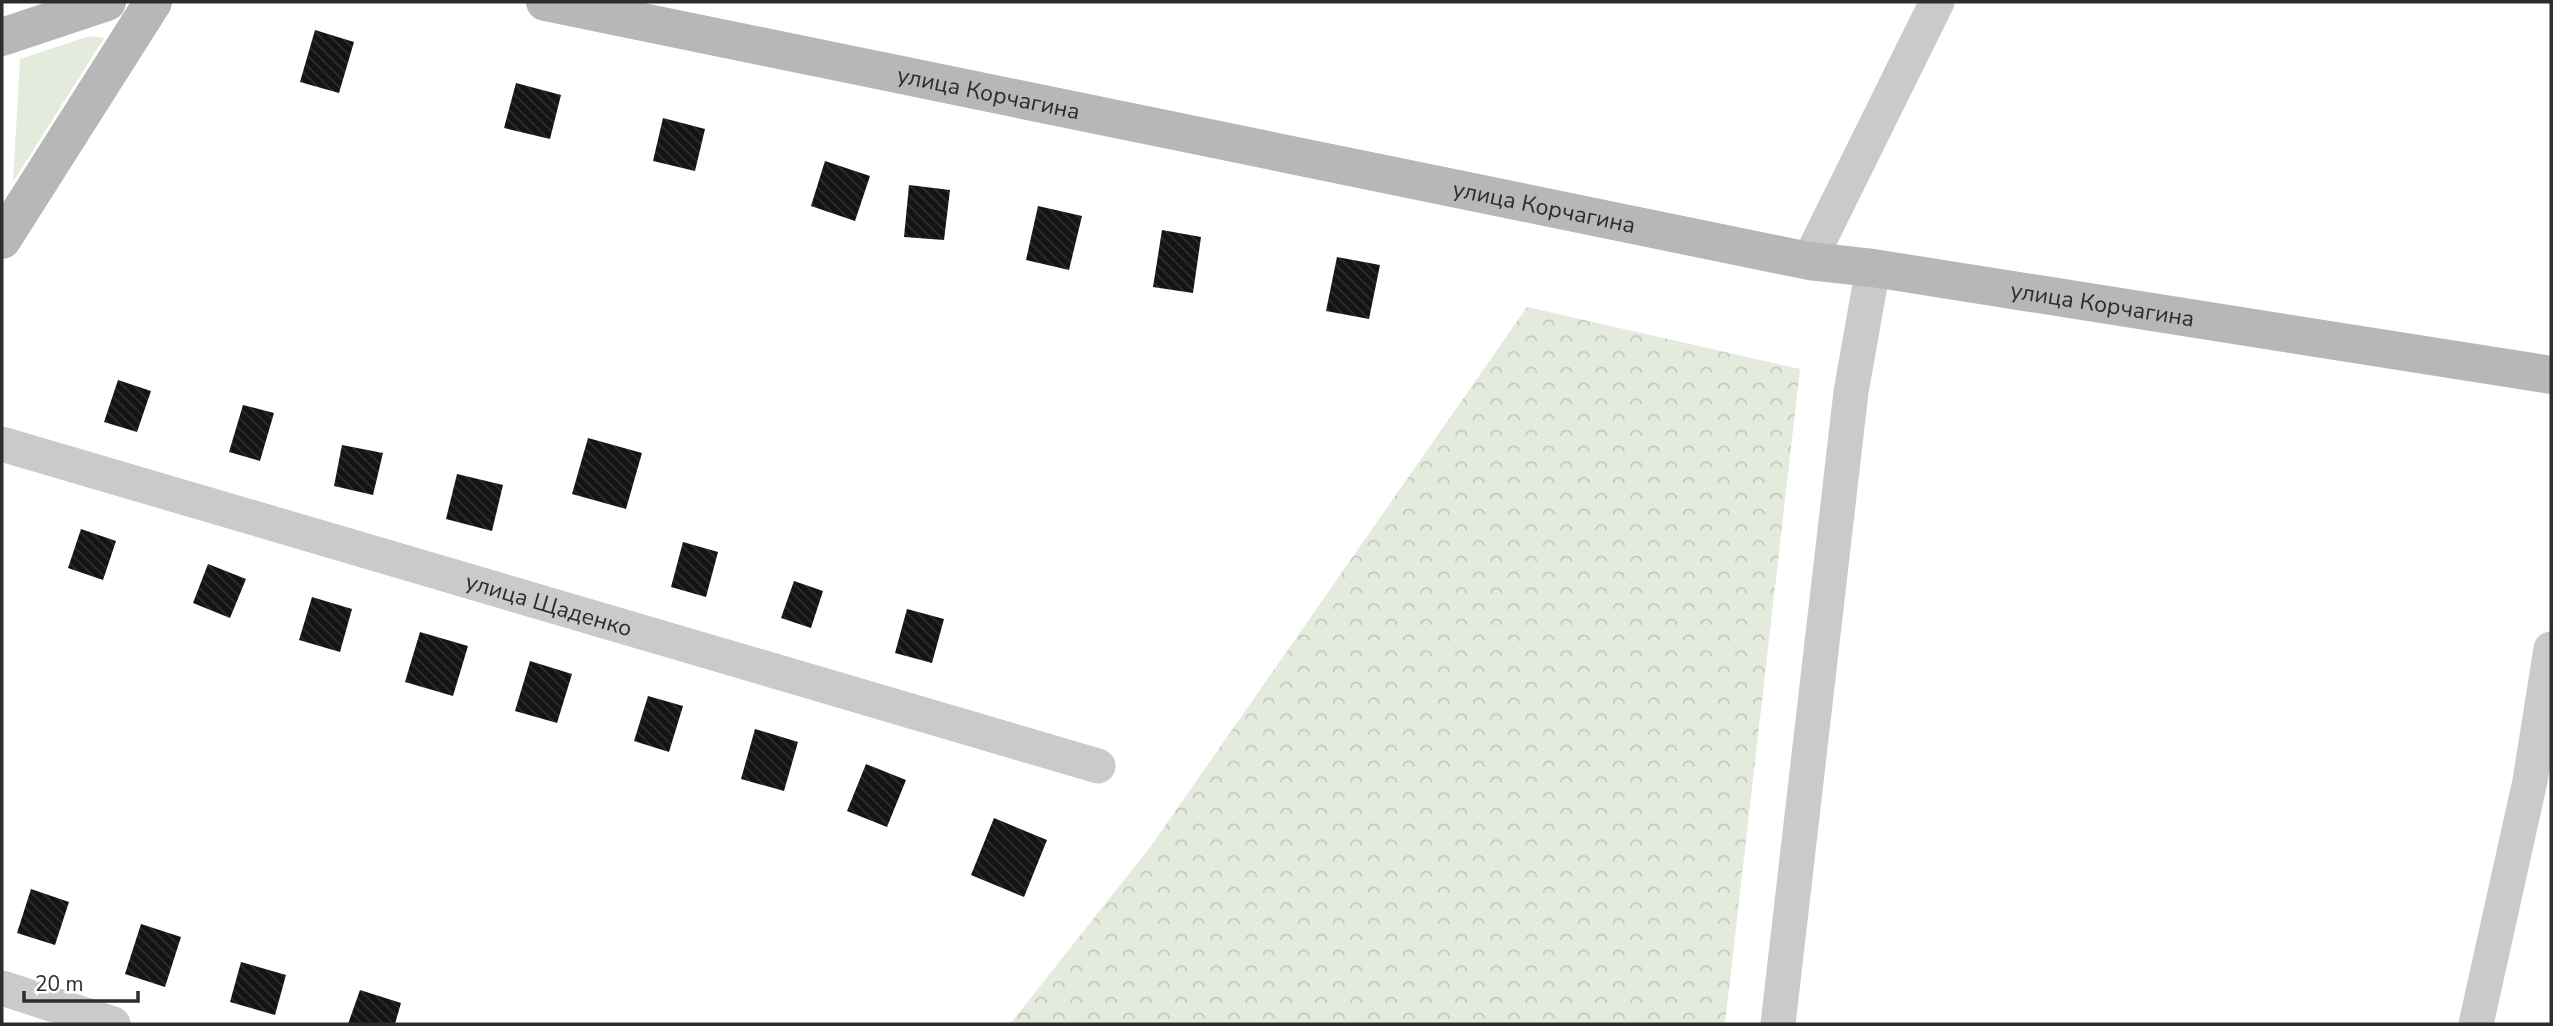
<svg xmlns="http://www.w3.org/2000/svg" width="2553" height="1026" font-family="'Nunito Sans',sans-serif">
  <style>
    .grass { fill: #e4eadc }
    .park { fill: url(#park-crowns) }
    .building { fill: url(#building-back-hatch) }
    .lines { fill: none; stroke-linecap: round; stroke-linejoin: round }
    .street { stroke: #cacaca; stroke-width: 35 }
    .secondary { stroke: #b7b7b7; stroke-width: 38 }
    .labels { text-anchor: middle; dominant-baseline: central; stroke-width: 7; stroke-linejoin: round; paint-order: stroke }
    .street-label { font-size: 23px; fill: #2d2d2d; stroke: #fff }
  </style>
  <defs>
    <pattern id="park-crowns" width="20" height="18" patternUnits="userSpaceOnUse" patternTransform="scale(1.75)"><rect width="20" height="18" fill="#e4eadc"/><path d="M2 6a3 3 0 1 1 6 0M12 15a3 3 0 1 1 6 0" fill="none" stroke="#c4c9bd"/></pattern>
    <pattern id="building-back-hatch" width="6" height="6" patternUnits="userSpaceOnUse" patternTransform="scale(1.75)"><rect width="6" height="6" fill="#141414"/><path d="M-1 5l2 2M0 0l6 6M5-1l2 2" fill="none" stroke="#2e2e2e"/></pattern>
  </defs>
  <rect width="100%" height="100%" fill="#fff"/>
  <polygon class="grass" points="90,36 104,38 13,182 20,59"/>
  <polygon class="park" points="1527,307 1800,369 1725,1024 1010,1024 1151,846"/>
  <g class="building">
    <polygon points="315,30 354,42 339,93 300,82"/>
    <polygon points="516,83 561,95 550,139 504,128"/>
    <polygon points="663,118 705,129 695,171 653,161"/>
    <polygon points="825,161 870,176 855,221 811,206"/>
    <polygon points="909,185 950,190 944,240 904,237"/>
    <polygon points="1038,206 1082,216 1069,270 1026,260"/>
    <polygon points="1162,230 1201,237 1193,293 1153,287"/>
    <polygon points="1337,257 1380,265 1369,319 1326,311"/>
    <polygon points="118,380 151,391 137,432 104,422"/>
    <polygon points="243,405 274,413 260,461 229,452"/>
    <polygon points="588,438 642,453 626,509 572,494"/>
    <polygon points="342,445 383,453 373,495 334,486"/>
    <polygon points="457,474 503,485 492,531 446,519"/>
    <polygon points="81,529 116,541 103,580 68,568"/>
    <polygon points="683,542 718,552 706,597 671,587"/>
    <polygon points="208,564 246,579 230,618 193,603"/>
    <polygon points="794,581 823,591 811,628 781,618"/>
    <polygon points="312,597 352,609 340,652 299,640"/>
    <polygon points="907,609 944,619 932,663 895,653"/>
    <polygon points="420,632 468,646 453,696 405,682"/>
    <polygon points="530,661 572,674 557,723 515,711"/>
    <polygon points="648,696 683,706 669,752 634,741"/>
    <polygon points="755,729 798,742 784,791 741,779"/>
    <polygon points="866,764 906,780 887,827 847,811"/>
    <polygon points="994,818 1047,840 1024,897 971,875"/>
    <polygon points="31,889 69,902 55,945 17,933"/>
    <polygon points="141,924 181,937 165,987 125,974"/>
    <polygon points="241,962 286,975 275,1015 230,1002"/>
    <polygon points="360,990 401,1003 395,1024 348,1024"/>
  </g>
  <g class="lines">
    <g class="street">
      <polyline points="1809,261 1937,2"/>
      <path id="s1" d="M2 444 1098 766"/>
      <polyline points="2,988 113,1024"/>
      <polyline points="1778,1024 1851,392 1873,268"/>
      <polyline points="2476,1024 2530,781 2551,649"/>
    </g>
    <g class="secondary">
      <path id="s2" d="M545 2 1809 261 1873 268 2551 375"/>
      <polyline points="2,37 107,2"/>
      <polyline points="2,240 153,2"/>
    </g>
  </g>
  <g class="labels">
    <g class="street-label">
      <text stroke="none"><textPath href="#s2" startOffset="453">улица Корчагина</textPath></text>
      <text stroke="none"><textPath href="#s2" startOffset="1020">улица Корчагина</textPath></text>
      <text stroke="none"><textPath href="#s2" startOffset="1587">улица Корчагина</textPath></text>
      <text stroke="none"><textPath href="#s1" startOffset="570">улица Щаденко</textPath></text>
    </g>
  </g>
  <rect width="2553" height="1026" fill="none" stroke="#2d2d2d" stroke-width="7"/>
  <path d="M24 991v10h114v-10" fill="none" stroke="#2d2d2d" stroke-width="3.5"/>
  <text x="35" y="991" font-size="21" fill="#2d2d2d" stroke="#ffffff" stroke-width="5" paint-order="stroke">20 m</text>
</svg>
